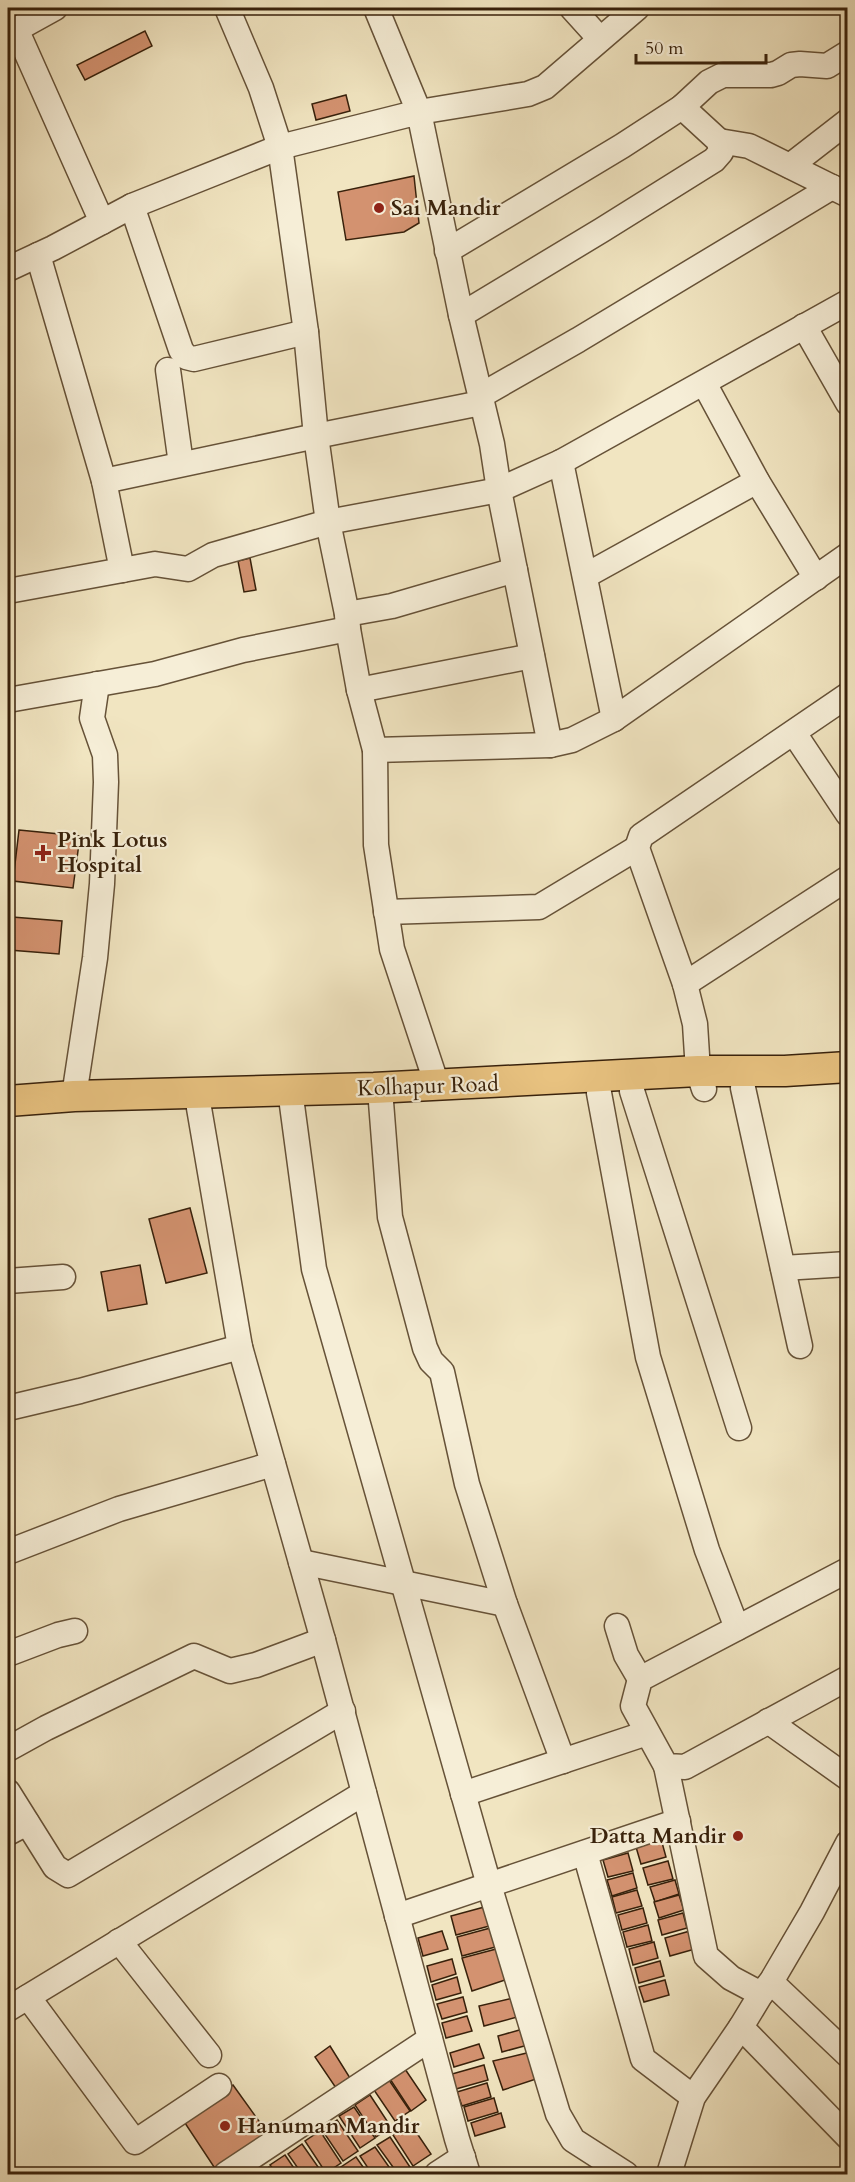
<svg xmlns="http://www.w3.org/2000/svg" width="855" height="2182" font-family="Cardo,serif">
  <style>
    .building { fill: #d39270; stroke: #38210b; stroke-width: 1.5 }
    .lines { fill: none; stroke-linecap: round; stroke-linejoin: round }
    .minor-casing { stroke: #665238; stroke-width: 27 }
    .major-casing { stroke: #38210b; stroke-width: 33 }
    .minor { stroke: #f6eed7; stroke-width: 24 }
    .major { stroke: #e8c280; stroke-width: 30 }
    .poi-dot { fill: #8f2418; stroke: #f6eed7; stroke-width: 2 }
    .labels { text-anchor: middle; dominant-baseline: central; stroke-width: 4.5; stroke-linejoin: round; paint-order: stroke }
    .poi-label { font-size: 22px; font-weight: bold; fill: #38210b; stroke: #f6eed7; text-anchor: start }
    .street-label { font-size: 22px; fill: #38210b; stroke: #f6eed7 }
  </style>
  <rect width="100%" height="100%" fill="#f1e5c1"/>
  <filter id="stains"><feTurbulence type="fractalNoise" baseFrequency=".00333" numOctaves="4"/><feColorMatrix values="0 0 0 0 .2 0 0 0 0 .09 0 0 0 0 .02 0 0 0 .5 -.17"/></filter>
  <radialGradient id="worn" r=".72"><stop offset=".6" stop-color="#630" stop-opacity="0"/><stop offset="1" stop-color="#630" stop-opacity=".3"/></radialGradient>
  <g class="building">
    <polygon points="145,31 152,46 85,80 77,65"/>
    <polygon points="346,95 350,111 316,120 312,104"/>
    <polygon points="414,176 419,223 404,232 346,240 338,192"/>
    <polygon points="250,558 256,590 244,592 238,561"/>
    <polygon points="19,830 80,836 73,888 13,881"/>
    <polygon points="12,917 62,921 59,954 9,950"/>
    <polygon points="190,1208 207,1273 166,1283 149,1219"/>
    <polygon points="140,1265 147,1304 108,1311 101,1272"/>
    <polygon points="661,1839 666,1857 641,1864 636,1847"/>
    <polygon points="628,1853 633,1871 608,1877 603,1860"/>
    <polygon points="668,1861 673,1879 648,1885 643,1868"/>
    <polygon points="633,1873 637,1888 612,1896 607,1880"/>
    <polygon points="675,1880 679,1894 655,1902 650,1887"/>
    <polygon points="637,1890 642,1906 616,1913 612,1897"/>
    <polygon points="679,1895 684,1910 659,1918 654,1902"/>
    <polygon points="488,1906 493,1925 456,1935 451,1916"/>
    <polygon points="643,1908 647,1923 622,1930 618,1915"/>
    <polygon points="683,1913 687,1928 662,1935 658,1920"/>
    <polygon points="648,1925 652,1941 627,1947 623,1932"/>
    <polygon points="494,1927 499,1946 462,1956 457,1937"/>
    <polygon points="442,1931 448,1949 423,1956 418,1938"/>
    <polygon points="690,1931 695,1949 670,1956 665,1938"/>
    <polygon points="654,1942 658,1958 633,1965 629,1949"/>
    <polygon points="500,1948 508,1979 472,1991 462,1958"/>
    <polygon points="452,1959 456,1974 431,1982 427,1966"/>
    <polygon points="660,1961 664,1976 639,1983 635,1968"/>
    <polygon points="457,1977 461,1993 436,2000 432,1985"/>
    <polygon points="665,1980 669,1995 644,2002 639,1987"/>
    <polygon points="463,1997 467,2012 442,2019 437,2004"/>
    <polygon points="517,1997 521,2016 484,2026 479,2006"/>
    <polygon points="467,2016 472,2031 446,2038 442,2023"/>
    <polygon points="523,2029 528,2045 502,2052 498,2036"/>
    <polygon points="479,2044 484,2058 454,2067 450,2053"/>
    <polygon points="330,2046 350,2078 336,2088 315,2057"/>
    <polygon points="531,2052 539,2078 503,2090 493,2061"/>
    <polygon points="484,2065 488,2080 456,2089 452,2074"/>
    <polygon points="405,2069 426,2100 411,2111 390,2079"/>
    <polygon points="389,2080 410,2111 395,2121 374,2090"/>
    <polygon points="487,2083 491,2097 462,2106 457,2092"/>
    <polygon points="233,2085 269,2135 216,2170 181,2117"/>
    <polygon points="370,2095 391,2127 376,2137 355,2105"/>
    <polygon points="494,2098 498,2112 468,2121 464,2107"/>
    <polygon points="354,2107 375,2138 360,2148 339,2116"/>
    <polygon points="501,2113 505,2127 475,2136 471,2123"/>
    <polygon points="337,2120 358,2151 343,2161 322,2130"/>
    <polygon points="410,2123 431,2154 413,2166 393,2135"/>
    <polygon points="320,2131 341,2163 326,2173 305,2141"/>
    <polygon points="390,2137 410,2167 398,2174 377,2145"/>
    <polygon points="302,2144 323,2174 302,2174 288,2154"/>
    <polygon points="375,2147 394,2174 372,2174 360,2156"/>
    <polygon points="285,2155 298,2174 277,2174 270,2165"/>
    <polygon points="356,2157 368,2174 346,2174 341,2167"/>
    <polygon points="269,2167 273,2174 258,2174"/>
  </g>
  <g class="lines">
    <defs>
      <g id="minor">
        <polyline points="227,8 261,88 280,147 306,332 316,436 328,522 347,614 348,629 359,690 375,750 376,845 392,949 437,1085"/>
        <polyline points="376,8 419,112 528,94 545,87 637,8"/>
        <polyline points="572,8 600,39"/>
        <polyline points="16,29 102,222"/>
        <polyline points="8,34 55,8"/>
        <polyline points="719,141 749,146 848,195"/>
        <polyline points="790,166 848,121"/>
        <polyline points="132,206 181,350 186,357 194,359 306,332"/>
        <polyline points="447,251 622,146 682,107 709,82 723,75 771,75 778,73 791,65 800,64 827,66 848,53"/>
        <polyline points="38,255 104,481 122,570"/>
        <polyline points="8,269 53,248 132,206 280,147 419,112 461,315 492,444 499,490 550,745"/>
        <polyline points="461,315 602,230 714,160 721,152 719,141 682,107"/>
        <polyline points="804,326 848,403"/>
        <polyline points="168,370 181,464"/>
        <polyline points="704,383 757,481 816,578"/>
        <polyline points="480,396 578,340 832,187"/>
        <polyline points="561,462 614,719"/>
        <polyline points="104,481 316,436 481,403"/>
        <polyline points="585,576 757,481"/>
        <polyline points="8,591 155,564 188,569 213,555 328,522 499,490 561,462 848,302"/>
        <polyline points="347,614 392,606 515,570"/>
        <polyline points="359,690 532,656"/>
        <polyline points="8,700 155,674 243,650 348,629"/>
        <polyline points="794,733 848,814"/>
        <polyline points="375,750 550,745 572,740 614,719 848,555"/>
        <polyline points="386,912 539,907 637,848"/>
        <polyline points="685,984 848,878"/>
        <polyline points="743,1088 800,1346"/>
        <polyline points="704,1089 698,1071 695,1024 685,984 637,848 641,836 848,695"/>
        <polyline points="632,1091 739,1428"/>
        <polyline points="599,1093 648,1357 707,1550 737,1628"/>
        <polyline points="74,1096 95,958 102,884 106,782 105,755 92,718 97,684"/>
        <polyline points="381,1102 390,1217 425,1348 431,1361 442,1372 467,1484 505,1604 563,1761"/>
        <polyline points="292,1105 314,1269 489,1885 558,2114 573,2140 626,2174"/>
        <polyline points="199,1108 240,1347 323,1640 457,2139 468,2174"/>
        <polyline points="783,1268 848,1264"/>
        <polyline points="8,1281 63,1277"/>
        <polyline points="8,1408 80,1391 240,1347"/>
        <polyline points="8,1552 119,1509 273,1464"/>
        <polyline points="301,1562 505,1604"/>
        <polyline points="848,1570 640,1679 633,1706 666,1766 685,1767 848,1678"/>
        <polyline points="617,1626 626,1655 640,1679"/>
        <polyline points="8,1654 58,1635 75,1631"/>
        <polyline points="768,1721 848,1778"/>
        <polyline points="8,1749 46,1728 194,1656 230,1671 256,1665 323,1640"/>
        <polyline points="666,1766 706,1956 731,1978 761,1994 771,1982 812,1912 848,1843"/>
        <polyline points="8,1792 55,1867 68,1875 343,1711"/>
        <polyline points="463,1794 647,1733"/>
        <polyline points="8,1833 27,1823"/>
        <polyline points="585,1853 643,2059 693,2097"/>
        <polyline points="397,1916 678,1821"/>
        <polyline points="119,1941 209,2055"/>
        <polyline points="771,1982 848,2055"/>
        <polyline points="28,1997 135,2142 219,2086"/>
        <polyline points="8,2009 364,1793"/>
        <polyline points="741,2027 848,2137"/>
        <polyline points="226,2174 430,2039"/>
        <polyline points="437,2174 463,2157"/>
        <polyline points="669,2174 693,2097 741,2027 761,1994"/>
      </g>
      <polyline id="major" points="8,1101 74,1096 374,1088 698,1071 785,1071 848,1067"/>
    </defs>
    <use href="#minor" class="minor-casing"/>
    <use href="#major" class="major-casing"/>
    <use href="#minor" class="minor"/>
    <use href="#major" class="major"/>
  </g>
  <g class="poi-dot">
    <circle cx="379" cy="208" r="6"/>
    <path d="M40 844h6v6h6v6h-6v6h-6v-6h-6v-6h6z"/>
    <circle cx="738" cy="1836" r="6"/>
    <circle cx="225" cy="2126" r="6"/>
  </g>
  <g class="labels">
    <g class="poi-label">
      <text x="391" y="208">Sai Mandir</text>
      <text x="57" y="840">Pink Lotus<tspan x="57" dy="25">Hospital</tspan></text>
      <text x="726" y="1836" text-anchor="end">Datta Mandir</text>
      <text x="237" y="2126">Hanuman Mandir</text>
    </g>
    <g class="street-label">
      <text transform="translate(428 1086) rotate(-2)">Kolhapur Road</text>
    </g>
  </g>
  <rect width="855" height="2182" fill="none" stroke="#f1e5c1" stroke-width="30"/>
  <rect x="9" y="9" width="837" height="2164" fill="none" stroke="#38210b" stroke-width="3"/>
  <rect x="15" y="15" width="825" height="2152" fill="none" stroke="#38210b" stroke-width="1.5"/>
  <path d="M636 54v9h130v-9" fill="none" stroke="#38210b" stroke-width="3"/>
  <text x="645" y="54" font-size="18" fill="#38210b" stroke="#f6eed7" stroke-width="4.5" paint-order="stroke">50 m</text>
  <rect width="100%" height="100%" filter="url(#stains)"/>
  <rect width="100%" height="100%" fill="url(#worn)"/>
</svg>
